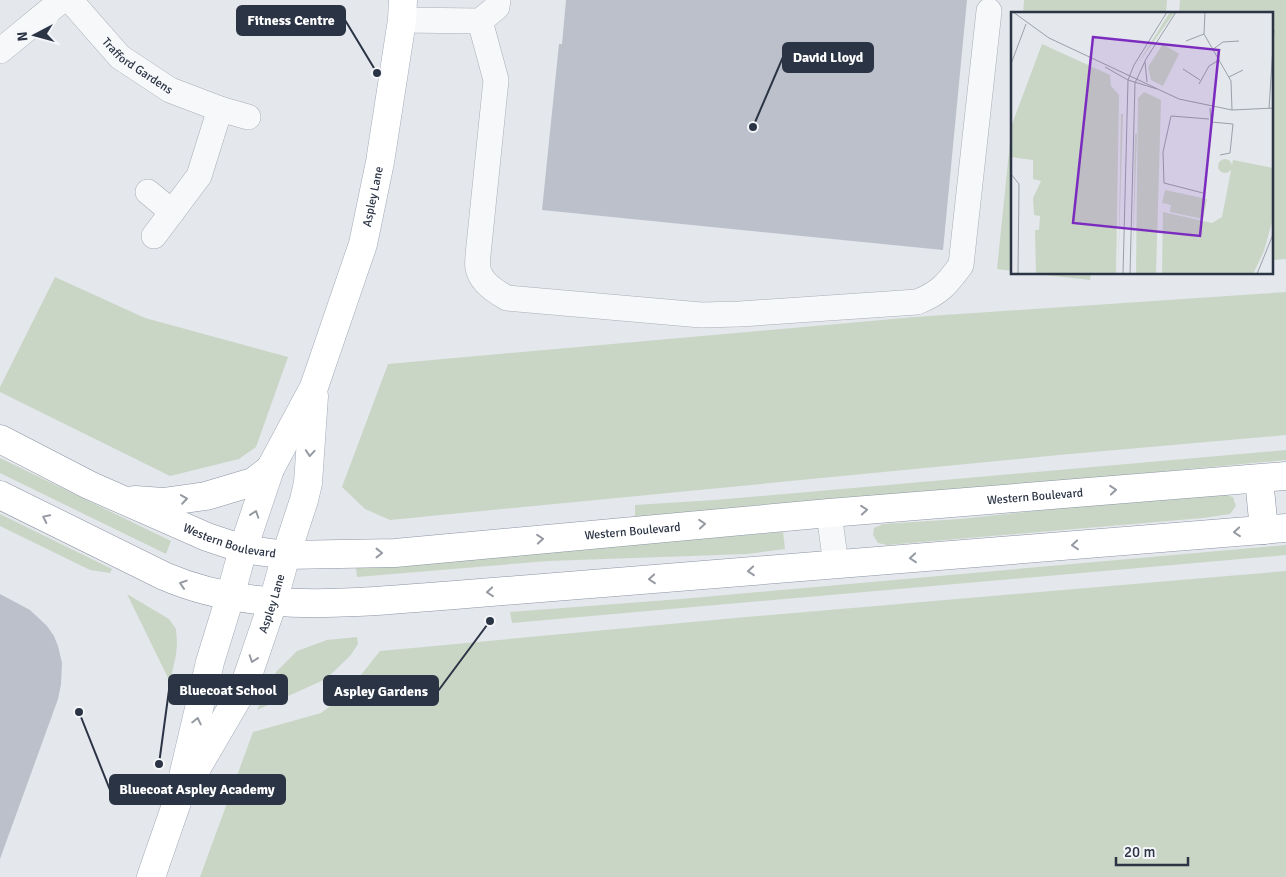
<svg xmlns="http://www.w3.org/2000/svg" width="1286" height="877" font-family="Signika,sans-serif">
  <style>
    .green { fill: #c9d6c5 }
    .building { fill: #bbc0ca }
    .lines { fill: none; stroke-linecap: round; stroke-linejoin: round }
    .minor-casing { stroke: #a9aeb7; stroke-width: 26 }
    .major-casing { stroke: #a3abb8; stroke-width: 29 }
    .highway-casing { stroke: #8b94a3; stroke-width: 29 }
    .minor { stroke: #f7f8fa; stroke-width: 25 }
    .major { stroke: #fff; stroke-width: 28 }
    .highway { stroke: #fff; stroke-width: 28 }
    .oneway { stroke: #959aa2 }
    .labels { text-anchor: middle; dominant-baseline: central; stroke-width: 4.5; stroke-linejoin: round; paint-order: stroke }
    .street-label { font-size: 12px; fill: #2b3445; stroke: #f4f6f9 }
    .inset-road { fill: none; stroke: #9a9fa9; stroke-width: 1 }
    .view { fill: #7b2cbf; fill-opacity: 0.15; stroke: #7b2cbf; stroke-width: 2.5 }
    .inset-edge { fill: none; stroke: #2b3445; stroke-width: 2.5 }
    .leader { fill: none; stroke: #2b3445; stroke-width: 2 }
    .callout-dot { fill: #2b3445; stroke: #f4f6f9; stroke-width: 2 }
    .callout { fill: #2b3445; stroke: #2b3445; stroke-width: 2 }
    .callout-label { font-size: 14px; text-anchor: middle; font-weight: bold; fill: #fff }
  </style>
  <rect width="100%" height="100%" fill="#e4e7ec"/>
  <g class="green">
    <polygon points="1024,0 1167,0 1166,14 1023,14"/>
    <polygon points="1180,0 1286,0 1286,259 1272,260 1272,14 1179,14"/>
    <polygon points="1012,123 1012,271 997,269"/>
    <polygon points="1037,274 1091,274 1090,280"/>
    <polygon points="55,277 145,318 288,357 256,447 239,459 170,476 0,392 0,387"/>
    <polygon points="1286,292 1286,435 1059,455 390,520 365,509 342,487 388,364 915,317"/>
    <polygon points="1286,450 1286,460 1071,480 769,504 635,518 635,505 715,500"/>
    <polygon points="0,458 171,541 166,554 0,473"/>
    <polygon points="1223,494 1233,497 1236,506 1230,514 1203,518 887,545 878,543 873,535 874,528 883,524 960,519 1090,505"/>
    <polygon points="0,514 112,569 110,573 90,570 0,526"/>
    <polygon points="783,532 785,549 747,554 548,561 357,577 356,568"/>
    <polygon points="1286,545 1286,555 512,623 510,612 681,599"/>
    <polygon points="1286,571 1286,877 200,877 253,732 321,713 345,695 380,651 746,617"/>
    <polygon points="127,594 169,619 176,629 177,643 176,655 170,682"/>
    <polygon points="357,637 358,644 350,656 326,679 257,710 276,672 297,651 327,640"/>
  </g>
  <g class="building">
    <polygon points="566,0 967,0 943,250 542,210 559,44 562,44"/>
    <polygon points="0,594 30,610 47,626 54,636 58,646 62,663 61,684 58,699 0,859"/>
  </g>
  <g class="lines">
    <defs>
      <g id="minor">
        <path id="s1" d="M70 0 120 57 170 90 220 109 248 117"/>
        <polyline points="402,20 480,21 497,7 498,0"/>
        <path d="M480 21 496 80 478 255C478 259 477 264 478 268 480 282 496 292 507 298L701 315 740 314 917 302C940 293 947 284 961 265L989 11"/>
        <polyline points="0,51 62,0"/>
        <polyline points="148,192 172,212"/>
        <polyline points="154,236 199,176 220,109"/>
        <polyline points="829,513 836,565"/>
      </g>
      <g id="major">
        <path id="s2" d="M192 776 244 687 273 602 286 555 304 500 308 483 314 396"/>
        <path id="s3" d="M151 877 177 802 210 662 230 597 243 549 270 469 314 387 363 244 380 162 402 20 403 0"/>
      </g>
      <g id="highway">
        <path id="s4" d="M0 439 89 485 207 537 243 549 286 555 395 553 829 513 1286 476"/>
        <polyline points="1259,479 1264,530"/>
        <path d="M0 495 164 576C256 616 358 602 455 595L1286 528"/>
        <polyline points="135,500 163,502 206,496 253,482 270,469"/>
      </g>
    </defs>
    <use href="#minor" class="minor-casing"/>
    <use href="#major" class="major-casing"/>
    <use href="#highway" class="highway-casing"/>
    <use href="#minor" class="minor"/>
    <use href="#major" class="major"/>
    <use href="#highway" class="highway"/>
  </g>
  <defs><path id="oneway-chevron" d="M-2-3.5L2.5 0L-2 3.5" fill="none" stroke-width="1.6" stroke-linecap="round" stroke-linejoin="round" transform="scale(1.25)"/></defs>
  <g class="oneway">
    <use href="#oneway-chevron" transform="translate(310 453) rotate(94)"/>
    <use href="#oneway-chevron" transform="translate(1113 490) rotate(-5)"/>
    <use href="#oneway-chevron" transform="translate(184 499) rotate(-8)"/>
    <use href="#oneway-chevron" transform="translate(864 510) rotate(-5)"/>
    <use href="#oneway-chevron" transform="translate(255 514) rotate(-71)"/>
    <use href="#oneway-chevron" transform="translate(46 518) rotate(-154)"/>
    <use href="#oneway-chevron" transform="translate(702 524) rotate(-5)"/>
    <use href="#oneway-chevron" transform="translate(1237 532) rotate(175)"/>
    <use href="#oneway-chevron" transform="translate(540 539) rotate(-5)"/>
    <use href="#oneway-chevron" transform="translate(1075 545) rotate(175)"/>
    <use href="#oneway-chevron" transform="translate(379 553)"/>
    <use href="#oneway-chevron" transform="translate(913 558) rotate(175)"/>
    <use href="#oneway-chevron" transform="translate(751 571) rotate(175)"/>
    <use href="#oneway-chevron" transform="translate(652 579) rotate(175)"/>
    <use href="#oneway-chevron" transform="translate(183 584) rotate(-162)"/>
    <use href="#oneway-chevron" transform="translate(490 592) rotate(175)"/>
    <use href="#oneway-chevron" transform="translate(253 659) rotate(109)"/>
    <use href="#oneway-chevron" transform="translate(197 721) rotate(-77)"/>
  </g>
  <g class="labels">
    <g class="street-label">
      <text stroke="none"><textPath href="#s1" startOffset="95">Trafford Gardens</textPath></text>
      <text stroke="none"><textPath href="#s3" startOffset="718">Aspley Lane</textPath></text>
      <text stroke="none"><textPath href="#s4" startOffset="1062">Western Boulevard</textPath></text>
      <text stroke="none"><textPath href="#s4" startOffset="658">Western Boulevard</textPath></text>
      <text stroke="none"><textPath href="#s4" startOffset="252">Western Boulevard</textPath></text>
      <text stroke="none"><textPath href="#s2" startOffset="191">Aspley Lane</textPath></text>
    </g>
  </g>
  <g transform="translate(1011 12)">
    <rect width="262" height="262" fill="#e4e7ec"/>
    <path d="M159 0 163 1 126 53ZM31 32 99 63 100 74 108 83 105 262H25L24 218H28L29 204 23 203 22 186 30 169 22 167V148L0 145V115ZM152 32 168 42 152 74 140 68 137 55ZM133 80 150 88 145 262H125L127 86ZM110 102H112L107 262 108 219ZM124 122H126L121 262 123 185ZM207 154a7 7 0 1 1 14 0a7 7 0 1 1-14 0ZM222 148 262 156V206L253 239 242 262H151L152 200 201 211 211 205ZM154 178 196 187 192 207 159 200 160 193 151 191Z" fill="#c9d6c5"/>
    <path class="inset-road" d="M2 0 38 26 168 87 221 98 263 96M194 0 193 22 220 69 221 98M175 29 193 22M201 38 212 30 228 29M134 50 136 70M0 52 15 12M94 55 117 68 146 77M172 57 189 68M218 65 232 58M188 72 198 54 208 48M199 96 200 110 222 112 219 141 209 143M258 97 263 18M0 162 8 172 7 262M192 181 153 171 152 140 160 104 198 107M112 262 117 68 123 53 156 0M119 262 124 71 135 47 165 0M246 262 263 220"/>
    <path class="view" d="M82 25 208 38 189 224 62 211Z"/>
    <rect width="262" height="262" class="inset-edge"/>
  </g>
  <path class="leader" d="M377 73L345 20M753 127L783 57M159 764L169 690M490 621L438 691M79 712L110 790"/>
  <g class="callout-dot">
    <circle cx="377" cy="73" r="5"/>
    <circle cx="753" cy="127" r="5"/>
    <circle cx="159" cy="764" r="5"/>
    <circle cx="490" cy="621" r="5"/>
    <circle cx="79" cy="712" r="5"/>
  </g>
  <g class="callout">
    <rect x="237" y="6" width="108" height="29" rx="5"/>
    <rect x="783" y="43" width="90" height="29" rx="5"/>
    <rect x="169" y="675" width="118" height="29" rx="5"/>
    <rect x="324" y="676" width="114" height="29" rx="5"/>
    <rect x="110" y="775" width="175" height="29" rx="5"/>
  </g>
  <g class="callout-label">
    <text x="291" y="25">Fitness Centre</text>
    <text x="828" y="62">David Lloyd</text>
    <text x="228" y="695">Bluecoat School</text>
    <text x="381" y="696">Aspley Gardens</text>
    <text x="197" y="794">Bluecoat Aspley Academy</text>
  </g>
  <g transform="translate(35 35) rotate(264)" stroke="#f4f6f9" stroke-width="4" paint-order="stroke">
  <path d="M0-4L9 19L0 12L-9 19Z" fill="#2b3445"/>
  <text y="-8" font-size="14" font-weight="bold" text-anchor="middle" fill="#2b3445">N</text>
  </g>
  <path d="M1116 857v8h72v-8" fill="none" stroke="#2b3445" stroke-width="2.5"/>
  <text x="1124" y="857" font-size="15" fill="#2b3445" stroke="#f4f6f9" stroke-width="4" paint-order="stroke">20 m</text>
</svg>
